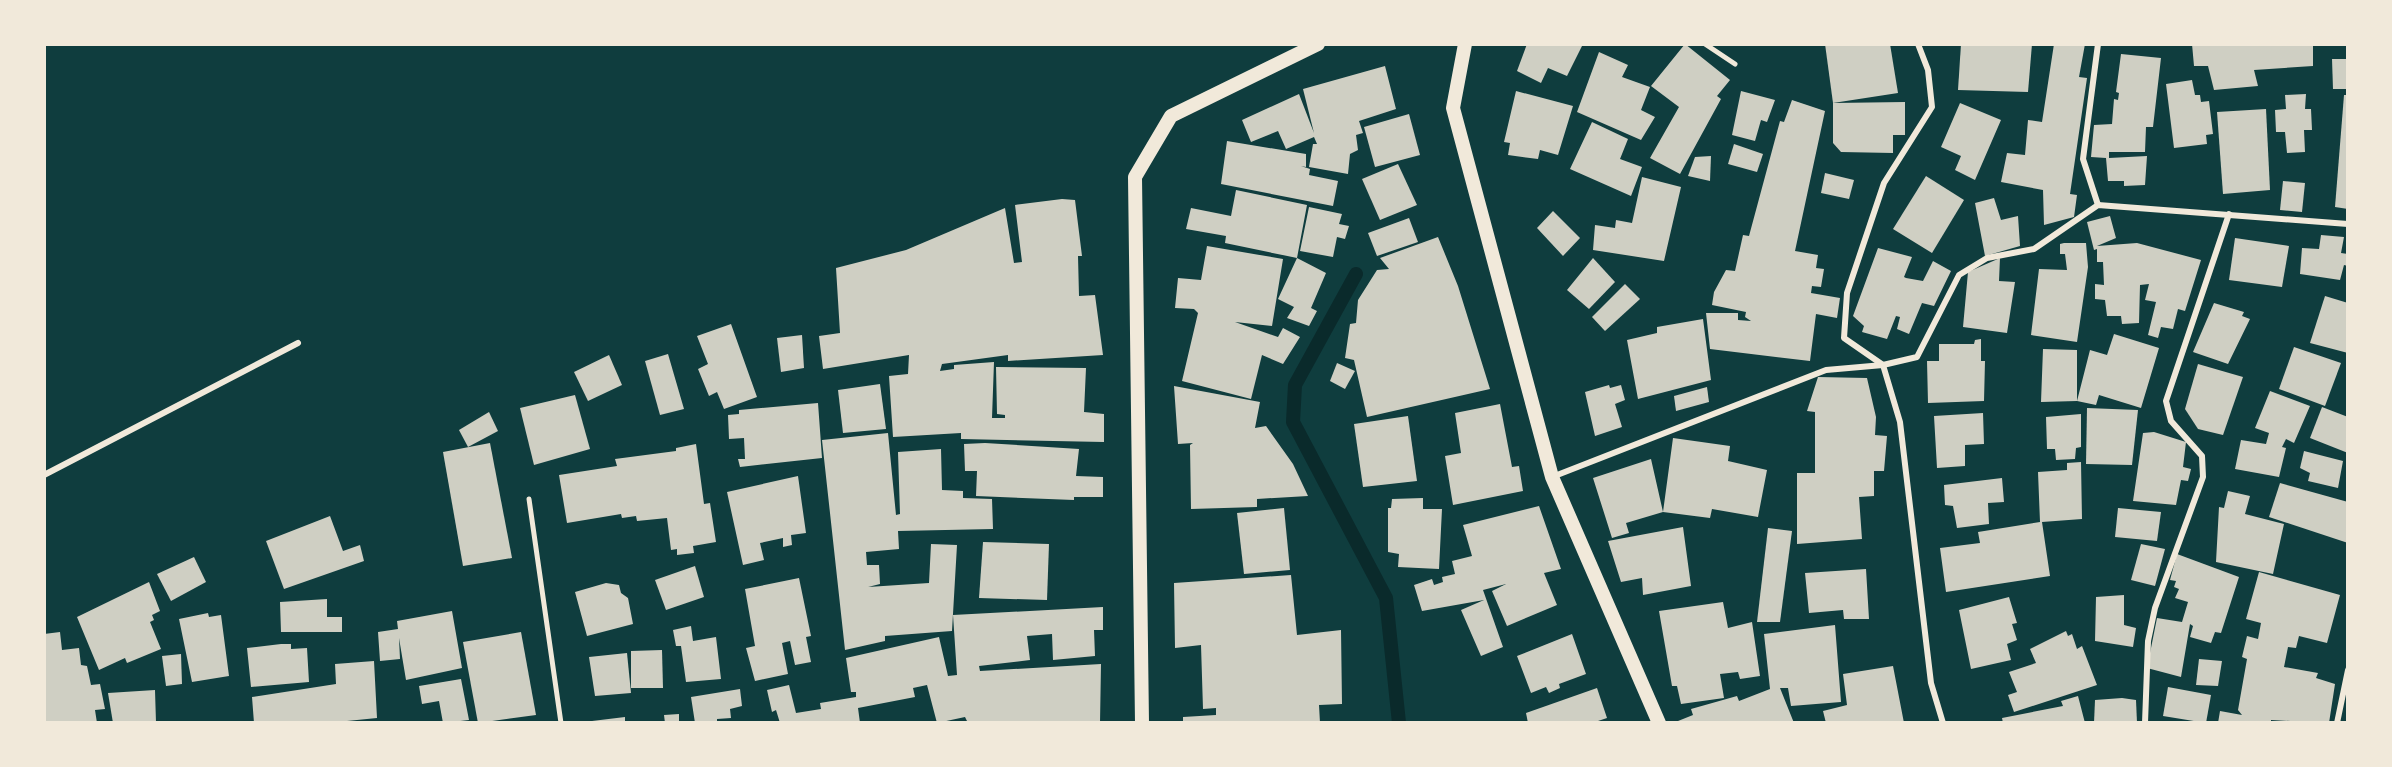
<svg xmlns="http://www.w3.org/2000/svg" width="2392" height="767" font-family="'Fira Sans Condensed',sans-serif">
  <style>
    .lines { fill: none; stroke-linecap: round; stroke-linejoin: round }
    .stream { stroke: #0a2a2b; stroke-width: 14 }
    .building { fill: #cfcfc3 }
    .path { stroke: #f1e9da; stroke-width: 5 }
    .service { stroke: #f1e9da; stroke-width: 6 }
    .tertiary { stroke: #f1e9da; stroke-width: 14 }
  </style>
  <rect width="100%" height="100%" fill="#0f3d3e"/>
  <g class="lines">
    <polyline class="stream" points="1356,274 1295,385 1293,422 1386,598 1399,723"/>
  </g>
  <g class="building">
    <polygon points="1527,44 1583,44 1567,76 1548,68 1541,83 1517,71"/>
    <polygon points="1685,44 1730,80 1717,96 1721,99 1680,174 1650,158 1679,107 1651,86"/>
    <polygon points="1825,44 1890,44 1898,93 1833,103"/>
    <polygon points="1961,44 2032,44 2028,92 1958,90"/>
    <polygon points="2054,44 2085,44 2079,77 2087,78 2070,194 2077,195 2074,217 2044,225 2043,190 2001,182 2007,153 2025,155 2028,120 2042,122"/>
    <polygon points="2192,44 2313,44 2313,66 2254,70 2258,86 2214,90 2208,66 2194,66"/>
    <polygon points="1599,52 1628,65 1622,77 1650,87 1641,110 1655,117 1641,140 1577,112"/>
    <polygon points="2121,54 2161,58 2153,127 2146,127 2145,152 2109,152 2109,158 2147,156 2145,185 2124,186 2124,181 2108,181 2106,158 2091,157 2094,125 2112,124 2114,99 2118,100 2119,93 2116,92"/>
    <polygon points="2332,59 2348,59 2348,89 2333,89"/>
    <polygon points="1385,66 1396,109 1359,121 1363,133 1356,135 1358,150 1350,154 1348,174 1309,167 1313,144 1317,144 1314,137 1286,149 1278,131 1251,142 1242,120 1299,94 1314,133 1303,89"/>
    <polygon points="2192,80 2195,95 2200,95 2201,102 2209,101 2213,134 2206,135 2207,144 2174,148 2166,84"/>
    <polygon points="1516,91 1573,106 1558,155 1540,150 1538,159 1508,155 1510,143 1504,142"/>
    <polygon points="1741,91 1775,100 1767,122 1761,120 1755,141 1732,135"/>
    <polygon points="2306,94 2305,109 2311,109 2312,130 2304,130 2305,152 2287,153 2285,132 2276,132 2275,110 2286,109 2285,95"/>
    <polygon points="2344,95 2348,95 2348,209 2335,207"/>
    <polygon points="1792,100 1825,111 1795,251 1818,255 1816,268 1824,269 1821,287 1812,286 1811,293 1840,298 1837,318 1816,314 1810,361 1710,349 1706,313 1738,313 1738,320 1751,321 1745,317 1746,312 1712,305 1714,292 1726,270 1735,271 1743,235 1749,236 1780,121 1784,122"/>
    <polygon points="1905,102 1905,135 1893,135 1893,153 1841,152 1833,143 1833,103"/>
    <polygon points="1960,103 2001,120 1975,180 1955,170 1961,156 1941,147"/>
    <polygon points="2266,109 2270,190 2223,194 2217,112"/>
    <polygon points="1409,114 1420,155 1375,167 1364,127"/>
    <polygon points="1592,122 1628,139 1620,159 1642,167 1631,196 1570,169"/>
    <polygon points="1227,141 1306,154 1306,167 1301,166 1310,169 1309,175 1338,181 1333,206 1221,184"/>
    <polygon points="1734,144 1763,154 1757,172 1728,164"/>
    <polygon points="1711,156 1710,181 1688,176 1695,157"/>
    <polygon points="1398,164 1417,205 1380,220 1362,179"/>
    <polygon points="1825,173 1854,180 1849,199 1821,193"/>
    <polygon points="1926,176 1964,200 1932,253 1893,229"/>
    <polygon points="1642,177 1681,187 1664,261 1593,250 1595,225 1615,228 1616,220 1632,223"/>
    <polygon points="2283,181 2305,183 2302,212 2280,210"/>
    <polygon points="1236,190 1307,205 1297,258 1225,243 1226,236 1186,229 1191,208 1231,216"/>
    <polygon points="1994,198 2001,220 2018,216 2020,246 1985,256 1975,203"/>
    <polygon points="1062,199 1075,200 1082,256 1078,256 1079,296 1095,295 1103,355 1008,361 1008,355 942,364 940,371 954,369 954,365 994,362 992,418 1005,418 1005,415 997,414 996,367 1086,368 1084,412 1104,414 1104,442 961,439 961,433 893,437 889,376 908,374 909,355 823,369 819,336 840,333 836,268 906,250 1005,208 1014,263 1022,262 1015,205"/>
    <polygon points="1309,207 1342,214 1339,224 1349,226 1345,239 1337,237 1333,257 1300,251"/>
    <polygon points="1553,211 1580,238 1563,256 1537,228"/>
    <polygon points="2110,216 2116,238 2097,246 2137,243 2201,260 2185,311 2178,309 2173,329 2161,327 2158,338 2148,335 2156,302 2145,300 2149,284 2140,285 2139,323 2122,324 2121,316 2107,316 2105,300 2095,299 2095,284 2104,285 2103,262 2097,262 2097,249 2094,250 2087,222"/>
    <polygon points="1409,218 1418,242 1377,256 1368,233"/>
    <polygon points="2321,235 2344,237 2341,253 2348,254 2348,266 2344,265 2340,280 2300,274 2302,248 2319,249"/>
    <polygon points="1438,237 1458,286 1490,389 1367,417 1354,360 1345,358 1350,324 1356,323 1358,300 1377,270 1389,269 1380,258"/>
    <polygon points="2235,238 2289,246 2282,287 2229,280"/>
    <polygon points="2064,243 2086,243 2088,267 2077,342 2031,335 2039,269 2067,270 2065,254 2060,254 2060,244"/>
    <polygon points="1207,246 1283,259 1272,326 1235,322 1278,337 1283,328 1300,337 1283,364 1262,355 1251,399 1182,381 1198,313 1194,309 1175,308 1178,278 1201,280"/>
    <polygon points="1878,248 1912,257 1904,277 1906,278 1923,281 1933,261 1951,271 1934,306 1922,303 1909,334 1897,329 1900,317 1896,316 1887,339 1862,332 1864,326 1853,316"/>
    <polygon points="1297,258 1326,273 1311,308 1317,311 1309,326 1287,318 1294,307 1278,299"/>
    <polygon points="1593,258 1615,282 1589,309 1567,290"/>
    <polygon points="2000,258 1999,281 2015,282 2007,333 1963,327 1968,272"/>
    <polygon points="1625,284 1640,299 1605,331 1592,317"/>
    <polygon points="2325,296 2348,303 2348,353 2310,343"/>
    <polygon points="2214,303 2244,312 2242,316 2250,319 2228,364 2193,352"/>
    <polygon points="1703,319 1711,380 1638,399 1627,340 1657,333 1657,327"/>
    <polygon points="731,324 757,397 724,409 717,392 709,396 698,369 708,364 697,336"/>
    <polygon points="2114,334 2159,348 2141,408 2099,395 2096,405 2077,401 2041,402 2043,349 2077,350 2077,401 2090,350 2107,355"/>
    <polygon points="802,335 804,368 781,372 777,338"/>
    <polygon points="1981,339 1981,361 1985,361 1984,401 1928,403 1927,361 1939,361 1939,344 1974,344 1975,340"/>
    <polygon points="2294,347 2341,363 2325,406 2279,389"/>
    <polygon points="668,354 684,409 660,415 645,361"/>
    <polygon points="609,355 622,385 588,401 574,372"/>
    <polygon points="1337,363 1355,371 1345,389 1330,381"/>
    <polygon points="2198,364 2243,377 2223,435 2198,429 2185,409"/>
    <polygon points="1818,377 1867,378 1876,417 1875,435 1887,436 1884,471 1874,471 1874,496 1859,497 1862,539 1797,544 1797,473 1815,473 1815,412 1807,411"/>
    <polygon points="880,384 886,429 843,433 838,390"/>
    <polygon points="1609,385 1610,388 1621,385 1625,400 1615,404 1622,427 1595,436 1585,392"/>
    <polygon points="1174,386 1260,402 1255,428 1266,426 1293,464 1308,496 1257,499 1257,507 1191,509 1190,445 1193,443 1178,444"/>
    <polygon points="1707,387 1709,402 1676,411 1674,396"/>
    <polygon points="2270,391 2310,406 2294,443 2286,439 2282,447 2286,448 2279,477 2235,469 2241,440 2266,444 2269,433 2255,428"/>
    <polygon points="575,395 590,449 534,465 520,408"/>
    <polygon points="818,403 822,458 740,467 738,459 745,459 744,438 729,439 728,415 739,414 739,410"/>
    <polygon points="1500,404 1512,467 1519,466 1523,491 1453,505 1445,456 1461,453 1455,413"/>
    <polygon points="2322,407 2348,417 2348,453 2310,438"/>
    <polygon points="2087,408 2138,410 2132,465 2086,464"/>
    <polygon points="489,412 498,431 468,447 459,430"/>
    <polygon points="1983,413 1984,444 1965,445 1965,466 1937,468 1934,416"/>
    <polygon points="2081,414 2081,447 2076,448 2075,459 2056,460 2055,449 2047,449 2046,417"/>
    <polygon points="1408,416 1417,481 1363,487 1354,424"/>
    <polygon points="2154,432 2186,442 2183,467 2191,469 2188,481 2181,480 2176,505 2133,501 2143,433"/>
    <polygon points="888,433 896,515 900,514 898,452 941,449 942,490 963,491 963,498 992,499 993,529 898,531 899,549 866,552 867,565 879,565 880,584 868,587 929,583 931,544 957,545 952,631 885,636 885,641 845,650 822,440"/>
    <polygon points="1673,438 1730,446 1728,461 1767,470 1758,517 1712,509 1710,518 1663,512"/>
    <polygon points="490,443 512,558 463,566 443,452"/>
    <polygon points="985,443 1079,449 1076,476 1103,477 1103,497 1074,497 1074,500 976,496 977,471 965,471 964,444"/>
    <polygon points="696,444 704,504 710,503 716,542 693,546 694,553 677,555 677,549 671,550 667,518 637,521 636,516 622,518 621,514 567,523 559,475 617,466 615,459 676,451 676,448"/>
    <polygon points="2304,451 2343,461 2338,488 2308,481 2310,473 2300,468"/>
    <polygon points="1651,459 1663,512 1626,523 1629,533 1612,538 1593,478"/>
    <polygon points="2081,462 2082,519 2042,522 2050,576 1946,592 1940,548 1980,543 1978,532 2040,522 2038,472 2067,470 2067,463"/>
    <polygon points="798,476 806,533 791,535 792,545 783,547 783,538 760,543 764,560 743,565 727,492"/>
    <polygon points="2002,478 2004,502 1988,503 1989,524 1957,528 1953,506 1945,505 1944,485"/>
    <polygon points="2280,483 2348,502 2348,543 2269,517"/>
    <polygon points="2228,491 2250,496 2245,514 2284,524 2273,574 2216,562 2219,507 2224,508"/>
    <polygon points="1423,498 1423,509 1442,509 1439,569 1398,567 1399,554 1388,552 1388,508 1391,508 1392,499"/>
    <polygon points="1539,506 1561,569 1544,573 1557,605 1507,626 1492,591 1506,584 1483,590 1503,647 1481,656 1461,610 1484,600 1422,611 1414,585 1432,579 1434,585 1443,582 1442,577 1455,574 1452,561 1472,556 1463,525"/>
    <polygon points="1284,508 1290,570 1244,574 1237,513"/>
    <polygon points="2118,508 2161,512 2157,541 2115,537"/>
    <polygon points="330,516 343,551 360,545 364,561 284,589 266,541"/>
    <polygon points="1683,527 1691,586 1643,595 1642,578 1621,582 1608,541"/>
    <polygon points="1768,528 1792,531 1780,622 1757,622"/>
    <polygon points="983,542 1049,544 1047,600 979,598"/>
    <polygon points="2141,544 2165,549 2155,586 2131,580"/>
    <polygon points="2177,554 2239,577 2221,633 2215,632 2211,643 2190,637 2193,626 2190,624 2181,677 2147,668 2157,618 2182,622 2188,602 2175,598 2179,589 2174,587 2176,581 2170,580"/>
    <polygon points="194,557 206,582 171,601 157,574"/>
    <polygon points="695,566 704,597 666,610 655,580"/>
    <polygon points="1866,569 1869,619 1844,619 1843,610 1809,613 1805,573"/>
    <polygon points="2259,572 2340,595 2327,643 2299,636 2296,648 2288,647 2284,667 2318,673 2316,678 2335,684 2329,723 2271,720 2271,723 2218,723 2220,711 2242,715 2238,710 2247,659 2242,657 2247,636 2258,639 2261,623 2246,619"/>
    <polygon points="1291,575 1297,635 1341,630 1342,704 1319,705 1320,723 1183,723 1183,717 1216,715 1216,708 1203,709 1201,645 1175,648 1174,583"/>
    <polygon points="799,578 811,636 806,637 811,662 795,665 790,641 782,643 788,674 755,681 746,648 755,646 745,589"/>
    <polygon points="149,582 160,611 152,615 154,620 150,622 161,649 127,663 125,658 99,670 77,617"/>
    <polygon points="606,583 619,585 621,593 628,598 633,624 587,636 575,592"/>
    <polygon points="2124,595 2124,625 2136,628 2133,647 2095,641 2096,597"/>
    <polygon points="2009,597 2017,623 2012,624 2017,640 2007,644 2011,660 1971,669 1959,610"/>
    <polygon points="327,599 327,617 342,617 342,632 281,632 280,602"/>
    <polygon points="1723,602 1728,628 1752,622 1760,676 1740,679 1738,672 1720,674 1724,698 1681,704 1677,686 1672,686 1659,611"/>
    <polygon points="1103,607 1103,630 1094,630 1095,656 1053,660 1052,634 1027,636 1030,660 979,666 980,671 1101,664 1100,723 968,723 965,717 937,723 927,685 913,688 915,697 858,708 860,723 780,723 776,710 772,712 767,690 789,685 796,713 821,709 820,703 856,697 856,692 851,692 846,658 939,637 948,676 957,675 953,615"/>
    <polygon points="452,611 462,668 406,680 399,638 400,659 380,661 378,632 398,629 397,621"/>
    <polygon points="208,613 209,617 221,615 229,676 192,682 179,619"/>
    <polygon points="1835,625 1841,702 1791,706 1788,688 1780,688 1794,723 1673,723 1693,715 1691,709 1737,696 1739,701 1770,689 1764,634"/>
    <polygon points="691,626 693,641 716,637 721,679 686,682 681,646 676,646 673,630"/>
    <polygon points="2066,631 2068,636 2072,634 2077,649 2082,646 2097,685 2014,712 2008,695 2017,692 2009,672 2036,663 2030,649"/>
    <polygon points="60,632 62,650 79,648 81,665 87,666 91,685 100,684 105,709 95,710 97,723 44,723 44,634"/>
    <polygon points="521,632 536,715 478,723 463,642"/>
    <polygon points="1572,634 1586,674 1559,684 1560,688 1549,693 1546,687 1531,693 1517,656"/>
    <polygon points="281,644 291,644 291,649 307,648 309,682 251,687 247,648"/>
    <polygon points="662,650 663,688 631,688 631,651"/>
    <polygon points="627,653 631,693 595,696 589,657"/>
    <polygon points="181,654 182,684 166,686 162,656"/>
    <polygon points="2199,659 2222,661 2218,686 2196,685"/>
    <polygon points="374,661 377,718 327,723 254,723 252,697 336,684 335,664"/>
    <polygon points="1893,666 1904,723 1826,723 1823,711 1847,705 1843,674"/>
    <polygon points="461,679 469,720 443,723 439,701 422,704 419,686"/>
    <polygon points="2168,687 2211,695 2206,723 2163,716"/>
    <polygon points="1597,688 1607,718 1592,723 1528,723 1526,713"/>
    <polygon points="740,689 742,706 730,709 731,718 717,719 717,723 695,723 691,697"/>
    <polygon points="155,690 156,723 113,723 108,693"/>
    <polygon points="2078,696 2085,723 2003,723 2002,718 2063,706 2061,701"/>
    <polygon points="2122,698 2136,700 2137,723 2094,723 2095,700"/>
    <polygon points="679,714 679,723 665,723 664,715"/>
    <polygon points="625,717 625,723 592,723 592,721"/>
  </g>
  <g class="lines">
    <g class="path">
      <polyline points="1705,44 1735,64"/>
      <polyline points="529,499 561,723"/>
    </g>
    <g class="service">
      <polyline points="1918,44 1928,70 1932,107 1884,183 1847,293 1844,338 1883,365 1900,422 1931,683 1943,723"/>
      <polyline points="2098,44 2083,159 2098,205"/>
      <polyline points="44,475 298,343"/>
      <polyline points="1552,477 1826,370 1883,365 1917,357 1959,275 1987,258 2034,249 2098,205 2348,224"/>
      <polyline points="2145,723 2148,641 2155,608 2203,477 2202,456 2171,421 2166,401 2229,214"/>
      <polyline points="2337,723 2348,670"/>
    </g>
    <g class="tertiary">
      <polyline points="1465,44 1453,108 1552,477 1659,723"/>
      <polyline points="1142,723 1135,177 1171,116 1318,44"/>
    </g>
  </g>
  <rect width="2392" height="767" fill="none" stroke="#f1e9da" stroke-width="92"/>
</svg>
